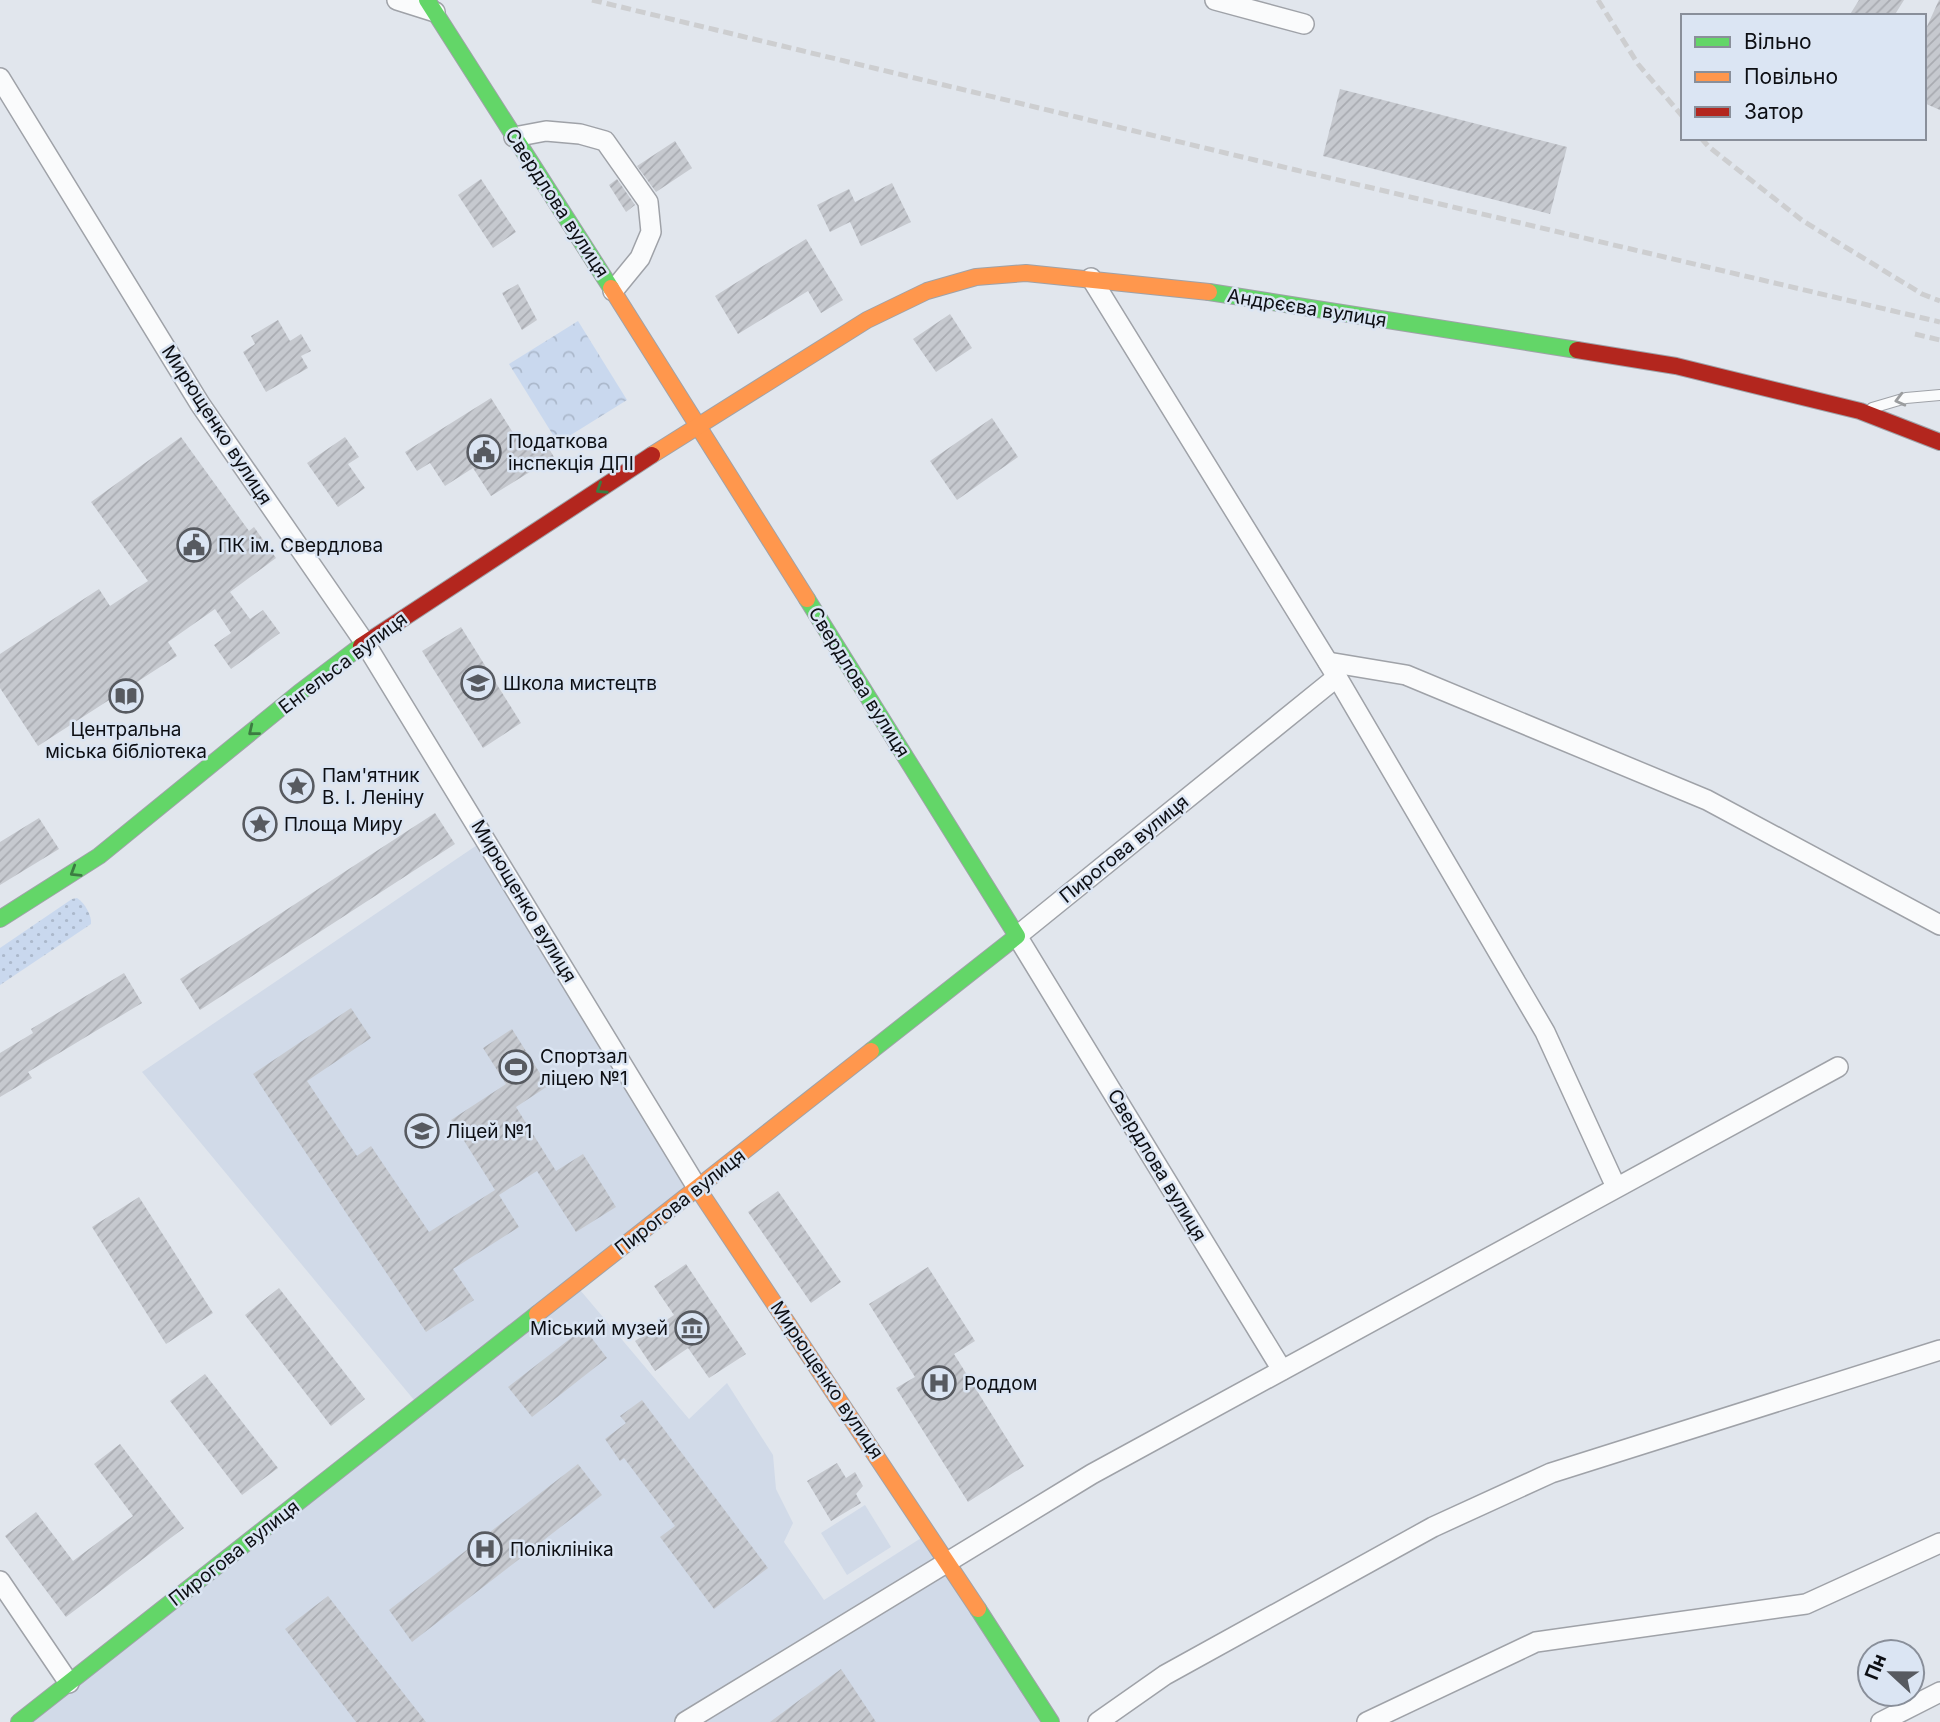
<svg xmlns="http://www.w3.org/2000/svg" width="1940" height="1722" font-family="Inter,sans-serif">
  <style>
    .built { fill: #d1dae8 }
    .grass { fill: url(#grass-dots) }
    .park { fill: url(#park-crowns) }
    .building { fill: url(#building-hatch) }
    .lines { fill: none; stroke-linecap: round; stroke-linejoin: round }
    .lane-casing { stroke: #9fa2a8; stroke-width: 12 }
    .street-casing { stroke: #9fa2a8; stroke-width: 22 }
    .fast-casing { stroke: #9fa2a8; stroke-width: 18 }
    .slow-casing { stroke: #9fa2a8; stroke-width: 18 }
    .jam-casing { stroke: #9fa2a8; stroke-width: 18 }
    .lane { stroke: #fafbfc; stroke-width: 10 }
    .street { stroke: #fafbfc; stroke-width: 19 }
    .fast { stroke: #63d668; stroke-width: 16 }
    .slow { stroke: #ff974d; stroke-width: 16 }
    .jam { stroke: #b3261e; stroke-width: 16 }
    .rail { stroke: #cdced0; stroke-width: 5; stroke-dasharray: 10 5; stroke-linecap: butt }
    .oneway { stroke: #9b9d9f }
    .oneway2 { stroke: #3c7c42 }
    .labels { text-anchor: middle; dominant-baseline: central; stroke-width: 5; stroke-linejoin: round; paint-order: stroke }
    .street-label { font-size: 19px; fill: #0d0f14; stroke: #dbe5f3 }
    .poi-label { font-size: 19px; fill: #0d0f14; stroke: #dbe5f3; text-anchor: start }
  </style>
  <defs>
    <pattern id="grass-dots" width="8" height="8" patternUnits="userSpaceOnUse" patternTransform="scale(1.75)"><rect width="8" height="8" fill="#c9d8ee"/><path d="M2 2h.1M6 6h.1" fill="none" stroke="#abb8cb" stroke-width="1.8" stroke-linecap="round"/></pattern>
    <pattern id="park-crowns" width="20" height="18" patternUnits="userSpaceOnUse" patternTransform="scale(1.75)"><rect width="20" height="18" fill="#c9d8ee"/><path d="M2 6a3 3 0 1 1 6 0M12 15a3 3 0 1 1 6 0" fill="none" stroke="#abb8cb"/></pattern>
    <pattern id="building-hatch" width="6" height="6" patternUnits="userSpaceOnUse" patternTransform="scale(1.75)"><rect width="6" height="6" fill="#c6c9cf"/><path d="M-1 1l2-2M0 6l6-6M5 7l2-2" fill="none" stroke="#a9abb1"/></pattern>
  </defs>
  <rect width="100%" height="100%" fill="#e1e6ed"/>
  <g class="built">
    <polygon points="486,839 686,1190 575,1284 689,1419 727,1383 773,1455 776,1489 793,1523 784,1542 824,1600 929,1533 1051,1722 17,1722 419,1406 142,1072"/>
    <polygon points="865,1505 891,1547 847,1575 821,1533"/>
  </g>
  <path class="grass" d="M77 898C85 903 92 916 91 924L0 985V948L72 899Z"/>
  <polygon class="park" points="578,321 627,400 558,443 509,364"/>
  <g class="building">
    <polygon points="1859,0 1904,0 1894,16 1849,16"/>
    <polygon points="1939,0 1940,0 1940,110 1924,103 1924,33"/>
    <polygon points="1340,89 1567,147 1550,214 1323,156"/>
    <polygon points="675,141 692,168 656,192 637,166"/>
    <polygon points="481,179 516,232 493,248 458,195"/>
    <polygon points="617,179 635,205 626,212 609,185"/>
    <polygon points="892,183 911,222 861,246 850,222 830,232 817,205 849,189 855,202"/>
    <polygon points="806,239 843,300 821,313 808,291 738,334 715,296"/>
    <polygon points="518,284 537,320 522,330 502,293"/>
    <polygon points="950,314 972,348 936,372 913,339"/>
    <polygon points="278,320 290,341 301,334 311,351 301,356 308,368 266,392 243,352 255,344 251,336"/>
    <polygon points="491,398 524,450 543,439 554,457 491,496 473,468 445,486 430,463 417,471 405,452"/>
    <polygon points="992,418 1018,457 957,500 930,461"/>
    <polygon points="181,437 249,531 254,527 276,558 230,592 250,619 263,610 280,633 231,669 214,645 231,633 215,609 168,642 177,656 38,746 0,688 0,654 99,589 110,606 148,581 91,502"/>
    <polygon points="345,437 359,457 348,464 365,488 338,507 307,463"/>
    <polygon points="461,627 521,723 483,748 422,651"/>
    <polygon points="435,813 455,844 200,1010 180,979"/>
    <polygon points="39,818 59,849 0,885 0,842"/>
    <polygon points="124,973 142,1003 28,1072 32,1078 0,1097 0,1053 33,1033 31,1029"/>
    <polygon points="351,1008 371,1038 307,1081 357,1156 371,1146 429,1232 495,1190 451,1120 506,1084 483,1048 512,1029 548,1086 516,1107 556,1171 583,1154 616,1207 576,1232 537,1171 499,1195 519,1227 453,1269 474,1300 426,1332 253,1074"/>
    <polygon points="778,1191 841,1282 811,1303 748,1212"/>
    <polygon points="139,1197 213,1313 166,1344 92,1227"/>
    <polygon points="686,1264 746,1354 709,1378 688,1348 655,1371 635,1341 674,1315 654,1286"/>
    <polygon points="928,1267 975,1341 954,1354 1024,1466 968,1502 896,1388 915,1377 869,1304"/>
    <polygon points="279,1288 365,1399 331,1426 245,1315"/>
    <polygon points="584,1328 607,1358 532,1417 508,1387"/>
    <polygon points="205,1374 278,1468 242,1495 170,1401"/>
    <polygon points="642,1400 768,1568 714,1609 660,1537 675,1526 624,1458 620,1461 605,1439 626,1423 620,1416"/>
    <polygon points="120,1444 184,1528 66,1617 5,1536 36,1512 73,1561 133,1516 94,1464"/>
    <polygon points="837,1463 846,1478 855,1472 863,1486 856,1494 861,1503 831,1521 807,1481"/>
    <polygon points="578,1464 602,1495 412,1642 389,1610"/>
    <polygon points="328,1596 365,1644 426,1722 356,1722 285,1629"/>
    <polygon points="841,1669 876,1722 770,1722"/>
  </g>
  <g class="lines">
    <defs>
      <polyline id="lane" points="1872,408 1906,398 1940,395"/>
      <g id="street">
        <polyline points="397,0 435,12"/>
        <polyline points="1215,0 1304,24"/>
        <polyline points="0,78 200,404 365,643 698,1189"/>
        <polyline points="514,137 546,131 580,134 605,141 648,202 651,232 640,258 613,291"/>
        <polyline points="1091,278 1337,677 1545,1032 1616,1187"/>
        <polyline points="1328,662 1406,675 1707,800 1940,925"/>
        <polyline points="1282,1370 1017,936 1337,677"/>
        <polyline points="0,1581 69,1683"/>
        <polyline points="685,1722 1092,1474 1838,1067"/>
        <polyline points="1098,1722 1165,1675 1433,1527 1551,1473 1940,1350"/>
        <polyline points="1367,1722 1536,1642 1806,1604 1940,1543"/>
        <polyline points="1881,1722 1940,1692"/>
      </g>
      <g id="fast">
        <polyline points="427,0 611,288"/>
        <polyline points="1209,292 1577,350"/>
        <polyline points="807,599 1017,936 871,1051"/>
        <polyline points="0,919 99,856 299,693 361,646"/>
        <polyline points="978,1609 1051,1722"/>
        <polyline points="19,1722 537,1314"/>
      </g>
      <g id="slow">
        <polyline points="611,288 807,599"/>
        <polyline points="652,455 867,320 927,291 976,277 1026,273 1209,292"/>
        <polyline points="698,1189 978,1609"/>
        <polyline points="537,1314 871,1051"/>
      </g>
      <g id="jam">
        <polyline points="1577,350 1676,366 1860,411 1940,442"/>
        <polyline points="361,646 652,455"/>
      </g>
    </defs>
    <use href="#lane" class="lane-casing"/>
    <use href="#street" class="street-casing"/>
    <use href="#fast" class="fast-casing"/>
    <use href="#slow" class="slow-casing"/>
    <use href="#jam" class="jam-casing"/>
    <use href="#lane" class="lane"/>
    <use href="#street" class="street"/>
    <use href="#fast" class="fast"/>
    <use href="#slow" class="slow"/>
    <use href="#jam" class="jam"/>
    <g class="rail">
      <polyline points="592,0 1296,170 1940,322"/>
      <polyline points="1598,0 1638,64 1683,117"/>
      <polyline points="1701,138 1709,147 1803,221 1922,294 1940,301"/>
      <polyline points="1915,334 1940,340"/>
    </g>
  </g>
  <defs><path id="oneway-chevron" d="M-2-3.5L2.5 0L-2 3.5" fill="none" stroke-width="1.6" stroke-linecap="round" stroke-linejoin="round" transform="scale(1.75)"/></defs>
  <use class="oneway" href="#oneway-chevron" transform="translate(1900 400) rotate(166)"/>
  <g class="oneway2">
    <use href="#oneway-chevron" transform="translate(601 489) rotate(147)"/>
    <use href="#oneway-chevron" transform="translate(253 731) rotate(141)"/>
    <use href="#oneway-chevron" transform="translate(75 872) rotate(148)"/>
  </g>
  <defs>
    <symbol id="civic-ring" viewBox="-11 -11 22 22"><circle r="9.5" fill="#dbe5f3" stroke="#575a60" stroke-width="1.5"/><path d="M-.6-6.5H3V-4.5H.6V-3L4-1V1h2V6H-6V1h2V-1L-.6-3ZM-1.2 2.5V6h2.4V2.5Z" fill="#575a60"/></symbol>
    <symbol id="school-ring" viewBox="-11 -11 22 22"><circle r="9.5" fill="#dbe5f3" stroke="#575a60" stroke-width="1.5"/><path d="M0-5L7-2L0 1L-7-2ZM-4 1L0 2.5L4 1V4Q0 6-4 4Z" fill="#575a60"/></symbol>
    <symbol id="library-ring" viewBox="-11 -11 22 22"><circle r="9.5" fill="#dbe5f3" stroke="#575a60" stroke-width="1.5"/><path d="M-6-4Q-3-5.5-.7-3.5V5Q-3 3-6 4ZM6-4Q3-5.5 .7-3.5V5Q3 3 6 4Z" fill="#575a60"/></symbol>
    <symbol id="sight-ring" viewBox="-11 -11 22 22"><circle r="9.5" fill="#dbe5f3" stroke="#575a60" stroke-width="1.5"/><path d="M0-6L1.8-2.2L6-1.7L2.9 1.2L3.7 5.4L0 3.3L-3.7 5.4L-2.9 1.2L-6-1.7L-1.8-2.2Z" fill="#575a60"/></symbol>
    <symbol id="stadium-ring" viewBox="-11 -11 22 22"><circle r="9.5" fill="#dbe5f3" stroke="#575a60" stroke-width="1.5"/><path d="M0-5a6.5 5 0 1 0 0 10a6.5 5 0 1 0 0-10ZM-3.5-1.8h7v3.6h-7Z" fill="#575a60"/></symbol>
    <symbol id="university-ring" viewBox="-11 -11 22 22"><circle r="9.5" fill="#dbe5f3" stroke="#575a60" stroke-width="1.5"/><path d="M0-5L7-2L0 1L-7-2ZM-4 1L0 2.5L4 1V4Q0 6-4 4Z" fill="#575a60"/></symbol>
    <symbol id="museum-ring" viewBox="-11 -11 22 22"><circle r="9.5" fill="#dbe5f3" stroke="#575a60" stroke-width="1.5"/><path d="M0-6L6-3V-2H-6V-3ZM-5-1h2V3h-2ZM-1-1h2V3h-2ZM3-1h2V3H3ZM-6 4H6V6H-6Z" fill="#575a60"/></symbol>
    <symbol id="hospital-ring" viewBox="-11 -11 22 22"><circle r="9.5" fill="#dbe5f3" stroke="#575a60" stroke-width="1.5"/><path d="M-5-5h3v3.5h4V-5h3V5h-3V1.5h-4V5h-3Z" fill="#575a60"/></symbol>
  </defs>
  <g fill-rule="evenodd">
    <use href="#civic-ring" x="465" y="433" width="38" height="38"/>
    <use href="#civic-ring" x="175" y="526" width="38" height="38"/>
    <use href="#school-ring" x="459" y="664" width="38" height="38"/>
    <use href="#library-ring" x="107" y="677" width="38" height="38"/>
    <use href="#sight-ring" x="278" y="767" width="38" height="38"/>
    <use href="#sight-ring" x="241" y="805" width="38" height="38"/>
    <use href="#stadium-ring" x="497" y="1048" width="38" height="38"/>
    <use href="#university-ring" x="403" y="1112" width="38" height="38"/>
    <use href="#museum-ring" x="673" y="1309" width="38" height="38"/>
    <use href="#hospital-ring" x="920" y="1364" width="38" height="38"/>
    <use href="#hospital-ring" x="466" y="1530" width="38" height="38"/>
  </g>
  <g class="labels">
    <g class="street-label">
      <text transform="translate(557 203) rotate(57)">Свердлова вулиця</text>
      <text transform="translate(1307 308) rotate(9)">Андрєєва вулиця</text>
      <text transform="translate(217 425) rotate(57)">Мирющенко вулиця</text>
      <text transform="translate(343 663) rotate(-37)">Енгельса вулиця</text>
      <text transform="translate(859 682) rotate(58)">Свердлова вулиця</text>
      <text transform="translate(1124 849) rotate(-39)">Пирогова вулиця</text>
      <text transform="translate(524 901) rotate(59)">Мирющенко вулиця</text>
      <text transform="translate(1157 1165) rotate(59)">Свердлова вулиця</text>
      <text transform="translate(680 1202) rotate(-38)">Пирогова вулиця</text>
      <text transform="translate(827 1380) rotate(56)">Мирющенко вулиця</text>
      <text transform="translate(234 1553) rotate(-38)">Пирогова вулиця</text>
    </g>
    <g class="poi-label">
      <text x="508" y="441">Податкова<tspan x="508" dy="22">інспекція ДПІ</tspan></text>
      <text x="218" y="545">ПК ім. Свердлова</text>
      <text x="503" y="683">Школа мистецтв</text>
      <text x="126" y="729" text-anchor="middle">Центральна<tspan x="126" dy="22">міська бібліотека</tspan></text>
      <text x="322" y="775">Пам'ятник<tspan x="322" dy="22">В. І. Леніну</tspan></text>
      <text x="284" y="824">Площа Миру</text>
      <text x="540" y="1056">Спортзал<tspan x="540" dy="22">ліцею №1</tspan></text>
      <text x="446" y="1131">Ліцей №1</text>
      <text x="668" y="1328" text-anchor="end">Міський музей</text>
      <text x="964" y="1383">Роддом</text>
      <text x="510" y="1549">Поліклініка</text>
    </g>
  </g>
  <rect x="1681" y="14" width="245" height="126" fill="#dbe5f3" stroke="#898f9a" stroke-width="2"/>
  <rect x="1695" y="37" width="35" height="10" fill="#63d668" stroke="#898f9a" stroke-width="2"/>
  <text x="1744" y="49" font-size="21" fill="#0d0f14">Вільно</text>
  <rect x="1695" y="72" width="35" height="10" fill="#ff974d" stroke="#898f9a" stroke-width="2"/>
  <text x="1744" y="84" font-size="21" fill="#0d0f14">Повільно</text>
  <rect x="1695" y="107" width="35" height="10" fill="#b3261e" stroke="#898f9a" stroke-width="2"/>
  <text x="1744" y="119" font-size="21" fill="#0d0f14">Затор</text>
  <g transform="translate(1891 1673) rotate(292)"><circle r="33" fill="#dbe5f3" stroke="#898f9a" stroke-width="2"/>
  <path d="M0-5L12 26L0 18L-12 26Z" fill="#575a60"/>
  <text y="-10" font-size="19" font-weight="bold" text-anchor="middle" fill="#0d0f14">Пн</text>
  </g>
</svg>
